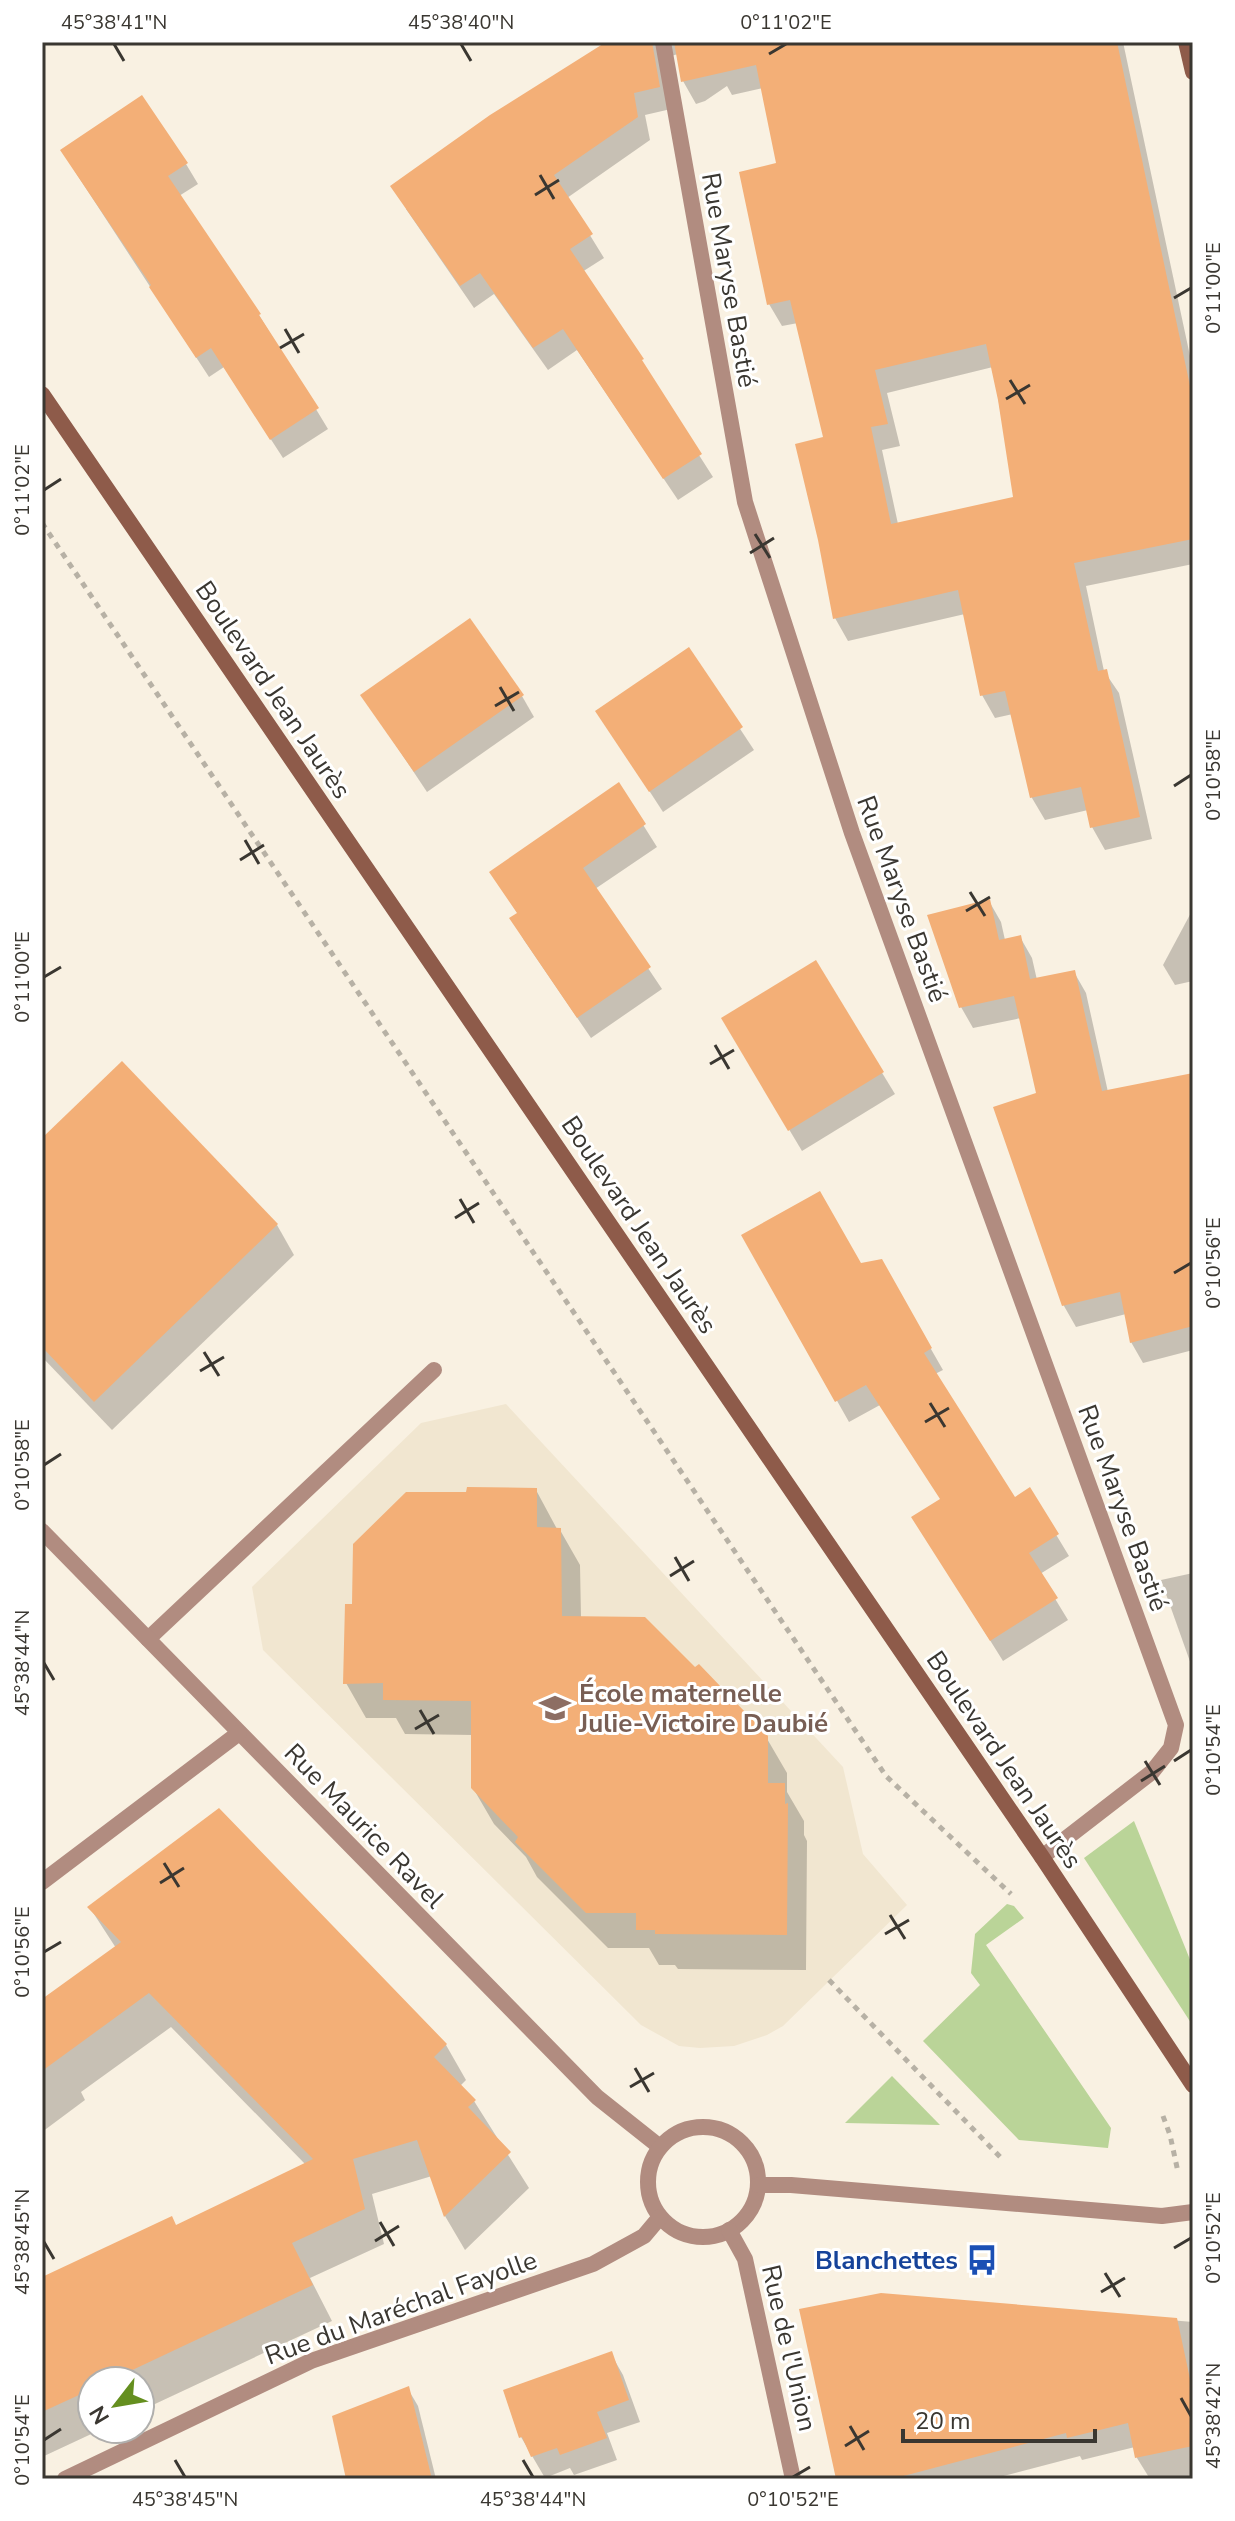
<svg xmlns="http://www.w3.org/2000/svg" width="1235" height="2521" font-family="'Nunito Sans',sans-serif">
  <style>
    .built { fill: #f1e6d0 }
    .green { fill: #bad498 }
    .shadow { fill: #0003; fill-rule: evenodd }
    .building { fill: #f3af77; fill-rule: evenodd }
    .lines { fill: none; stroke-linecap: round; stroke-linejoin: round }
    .path { stroke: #b7b1a5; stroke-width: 5; stroke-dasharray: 6 6; stroke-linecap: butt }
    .lane { stroke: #b18c80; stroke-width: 16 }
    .street { stroke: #b18c80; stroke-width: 16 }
    .secondary { stroke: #8e5b4a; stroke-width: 16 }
    .ticks { fill: none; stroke: #3a3731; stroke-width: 3 }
    .labels { text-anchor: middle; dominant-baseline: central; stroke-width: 6; stroke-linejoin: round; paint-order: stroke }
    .street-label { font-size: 26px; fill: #3a3731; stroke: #fff }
    .education-label { font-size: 26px; font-weight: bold; fill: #785e54; stroke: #fff; text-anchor: start }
    .transit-label { font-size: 26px; font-weight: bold; fill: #164399; stroke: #fff; text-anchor: end }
    .neatline { fill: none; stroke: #3a3731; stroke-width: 3 }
    .ticks-label { font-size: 20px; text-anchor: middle; fill: #3a3731 }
  </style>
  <rect width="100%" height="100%" fill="#f9f1e2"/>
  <polygon class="built" points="506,1404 843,1767 863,1854 907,1905 783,2026 767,2035 734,2046 700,2048 679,2046 641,2025 263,1650 252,1587 421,1423"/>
  <g class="green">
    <polygon points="1134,1821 1193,1967 1193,2026 1084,1858"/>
    <polygon points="1007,1904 1014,1906 1024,1918 986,1945 1111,2128 1108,2148 1019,2140 923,2041 980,1985 971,1973 975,1934"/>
    <polygon points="892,2076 940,2125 845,2123"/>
  </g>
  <g class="shadow">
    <path d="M610 42H1123L1193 370V564L1086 586 1104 671 1119 693 1152 839 1105 850 1092 827 1088 810 1045 820 1032 798 1013 714 995 718 982 695 965 614 848 641 835 618 825 439 798 323 782 326 769 304 778 164 763 88 732 95 727 86 705 101 696 104 683 81 678 54 668 57 671 109 645 115 650 140 567 198 604 258 582 272 713 477 678 500 577 350 548 370 494 294 474 308 406 209ZM993 367 1015 499 898 524 882 450 900 446 887 393Z"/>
    <polygon points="186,164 198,184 179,196 259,315 328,429 283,458 224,367 209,377 74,170"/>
    <polygon points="688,650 754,750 663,812 598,712"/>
    <polygon points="363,696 522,696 534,717 427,792"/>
    <polygon points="618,785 657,847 595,889 662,989 591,1038 524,940 512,919 518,914 492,873"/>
    <polygon points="989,901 1001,922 1005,940 1020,937 1032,958 1037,980 1074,972 1086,993 1108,1092 1193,1075 1193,1350 1143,1363 1131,1342 1126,1314 1076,1327 1064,1306 996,1108 1039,1094 1021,1018 973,1028 961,1007"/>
    <polygon points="1193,909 1193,981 1175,985 1163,965"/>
    <polygon points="815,963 895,1094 802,1151 723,1019"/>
    <polygon points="42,1141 277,1225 294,1255 112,1430 42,1357"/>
    <polygon points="744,1236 860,1265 881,1262 943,1370 935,1374 1014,1499 1029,1490 1069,1556 1040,1574 1068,1620 1003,1661 926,1538 942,1500 880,1405 849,1422"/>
    <polygon points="536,1490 557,1529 560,1530 580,1565 581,1618 766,1737 787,1773 787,1792 804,1821 804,1835 807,1841 806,1970 678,1969 675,1965 659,1965 649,1948 608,1948 537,1877 526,1857 494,1824 473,1788 473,1735 405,1734 396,1718 366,1718 346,1683 354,1606"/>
    <polygon points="1193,1573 1193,1670 1161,1580"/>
    <polygon points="219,1810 446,2045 466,2080 460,2086 474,2101 529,2188 465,2250 445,2216 432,2176 372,2194 384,2244 310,2278 332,2321 140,2411 140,2381 92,2381 92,2429 102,2429 42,2457 42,2279 176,2227 306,2165 171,2027 81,2092 85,2100 42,2132 42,2001 116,1948 90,1908"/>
    <polygon points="884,2296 1193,2322 1193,2479 1150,2479 1137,2458 1135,2447 1082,2460 1080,2456 992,2479 838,2479"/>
    <polygon points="611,2354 623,2375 640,2422 607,2433 617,2460 574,2475 570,2468 545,2478 521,2437"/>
    <polygon points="408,2389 418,2406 436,2479 348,2479"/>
  </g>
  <g class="building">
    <polygon points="606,42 652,42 660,87 634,93 638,117 554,175 593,234 570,249 644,359 642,360 702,454 663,479 563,329 533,348 480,273 460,286 390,186 490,115"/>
    <path d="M674 42H1117L1193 400V539L1074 563 1098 671 1107 669 1140 817 1090 828 1081 787 1030 798 1005 691 980 696 958 590 833 619 818 540 795 444 823 437 790 300 767 305 739 172 776 163 756 65 681 82ZM986 344 998 400 1013 497 891 524 871 427 888 424 875 370Z"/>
    <polygon points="142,95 188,163 168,176 261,314 259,315 319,408 270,440 211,348 196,358 149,287 151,285 60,150"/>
    <polygon points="470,618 524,695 414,772 360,695"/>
    <polygon points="689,647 743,727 649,792 595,711"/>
    <polygon points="619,782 646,824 583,868 651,967 577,1018 509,918 517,913 489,872"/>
    <polygon points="990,899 999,940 1021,935 1030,979 1075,970 1102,1091 1193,1073 1193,1326 1130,1343 1120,1292 1062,1306 993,1107 1036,1093 1014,996 959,1008 927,915"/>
    <polygon points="816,960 884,1072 788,1131 721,1018"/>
    <polygon points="122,1061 278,1224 94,1402 42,1347 42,1138"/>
    <polygon points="820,1191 861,1263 882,1259 932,1348 924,1353 1015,1497 1030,1487 1059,1534 1029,1553 1058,1598 990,1641 911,1517 940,1499 866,1385 835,1402 741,1235"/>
    <polygon points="467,1487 537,1488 537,1527 561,1528 562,1616 645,1617 695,1667 699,1664 768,1736 768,1783 785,1783 785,1804 788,1803 787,1935 655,1934 655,1930 636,1930 636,1913 586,1913 515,1842 518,1837 471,1788 471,1701 383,1700 383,1683 343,1684 345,1604 352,1604 353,1544 406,1492 466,1492"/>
    <polygon points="219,1808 447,2044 434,2057 476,2100 468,2107 511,2152 444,2217 417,2140 353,2159 365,2209 292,2243 313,2285 109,2381 92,2381 92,2389 42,2412 42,2277 172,2216 176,2225 313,2159 149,1993 42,2071 42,1999 121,1942 87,1907"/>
    <polygon points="881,2293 1177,2318 1193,2393 1193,2446 1135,2458 1128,2423 1067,2438 1066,2433 892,2479 836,2479 799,2309"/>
    <polygon points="612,2351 629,2400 597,2412 607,2438 560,2455 557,2448 531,2457 522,2437 519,2438 503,2390"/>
    <polygon points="409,2386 432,2479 346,2479 332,2416"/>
  </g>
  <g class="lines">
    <g class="path">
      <polyline points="42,523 886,1776 1011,1894"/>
      <polyline points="829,1980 1004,2161"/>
      <polyline points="1163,2116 1170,2135 1178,2172"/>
    </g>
    <polyline class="lane" points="148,1639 434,1370"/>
    <g class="street">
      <polyline points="663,42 745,502 852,833 1176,1725 1171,1748 1152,1772 1042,1857"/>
      <polyline points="42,1531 597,2097 660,2147"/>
      <polyline points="42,1882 239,1733"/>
      <circle cx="703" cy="2182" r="55"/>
      <polyline points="758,2185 791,2185 1162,2216 1193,2212"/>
      <polyline points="729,2230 745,2259 793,2479"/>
      <polyline points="65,2479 311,2361 593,2264 644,2236 660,2217"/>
    </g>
    <g class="secondary">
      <polyline points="1186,42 1193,72"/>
      <polyline points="42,394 1042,1857 1193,2085"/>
    </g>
  </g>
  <path class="ticks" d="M114 44 124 61M461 44 471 61M769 54 786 44M540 175 554 199M535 195 559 180M1174 298 1191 288M285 329 299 353M280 348 304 334M1010 380 1025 404M1006 399 1030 385M44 490 61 479M755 534 770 558M750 553 774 538M500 687 514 711M495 706 519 692M1174 786 1191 775M245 840 259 864M240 860 264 845M970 892 985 916M966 911 990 897M44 977 61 967M715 1045 729 1069M710 1064 734 1050M460 1199 474 1223M455 1218 479 1203M1174 1273 1191 1263M204 1352 219 1376M200 1371 224 1357M930 1403 945 1427M925 1422 949 1408M44 1465 61 1454M675 1557 689 1581M670 1576 694 1561M44 1663 54 1680M420 1710 434 1734M415 1729 439 1715M1145 1761 1160 1785M1174 1761 1191 1750M1141 1781 1165 1766M164 1863 179 1887M160 1883 184 1868M890 1915 905 1939M885 1934 909 1920M44 1952 61 1942M635 2068 649 2092M630 2087 654 2073M380 2222 394 2246M375 2241 399 2226M44 2242 54 2259M1174 2248 1191 2238M1105 2273 1120 2297M1101 2292 1125 2278M1181 2398 1191 2416M850 2426 864 2450M44 2440 61 2429M845 2446 869 2431M175 2460 185 2477M523 2460 533 2477M793 2477 810 2467"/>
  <defs>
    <symbol id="school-bare" viewBox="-9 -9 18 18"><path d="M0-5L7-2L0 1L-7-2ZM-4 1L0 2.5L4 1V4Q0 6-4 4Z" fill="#8d6e63" stroke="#fff" stroke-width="2.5" paint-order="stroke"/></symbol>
    <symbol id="bus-bare" viewBox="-9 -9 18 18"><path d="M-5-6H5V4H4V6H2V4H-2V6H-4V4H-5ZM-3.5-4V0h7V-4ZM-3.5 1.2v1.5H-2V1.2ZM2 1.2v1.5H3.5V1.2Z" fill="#1a4fb4" stroke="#fff" stroke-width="2.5" paint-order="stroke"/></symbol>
  </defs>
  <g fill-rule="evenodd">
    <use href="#school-bare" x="533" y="1686" width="44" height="44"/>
    <use href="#bus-bare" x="960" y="2238" width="44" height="44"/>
  </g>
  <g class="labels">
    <g class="street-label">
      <text transform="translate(729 280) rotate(80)">Rue Maryse Bastié</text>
      <text transform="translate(273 690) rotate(56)">Boulevard Jean Jaurès</text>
      <text transform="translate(902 899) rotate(70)">Rue Maryse Bastié</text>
      <text transform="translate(639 1225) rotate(56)">Boulevard Jean Jaurès</text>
      <text transform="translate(1123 1508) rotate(70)">Rue Maryse Bastié</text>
      <text transform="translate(1004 1760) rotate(56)">Boulevard Jean Jaurès</text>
      <text transform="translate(364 1826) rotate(46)">Rue Maurice Ravel</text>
      <text transform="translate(401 2308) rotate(-20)">Rue du Maréchal Fayolle</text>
      <text transform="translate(789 2348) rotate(77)">Rue de l'Union</text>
    </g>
    <g class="education-label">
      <text x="579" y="1693">École maternelle<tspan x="579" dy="30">Julie-Victoire Daubié</tspan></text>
    </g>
    <g class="transit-label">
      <text x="958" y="2260">Blanchettes</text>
    </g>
  </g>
  <rect width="1235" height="2521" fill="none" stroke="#ffffff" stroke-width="88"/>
  <g transform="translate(116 2405) rotate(239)"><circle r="38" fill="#ffffff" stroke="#b0afad" stroke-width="2"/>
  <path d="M0-6L14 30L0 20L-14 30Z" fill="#658f1f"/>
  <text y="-12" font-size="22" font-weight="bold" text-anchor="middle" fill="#3a3731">N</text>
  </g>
  <path d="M903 2429v12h192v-12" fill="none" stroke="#3a3731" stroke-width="4"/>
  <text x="915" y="2429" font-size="24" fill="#3a3731" stroke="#ffffff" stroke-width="6" paint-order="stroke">20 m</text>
  <rect x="44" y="44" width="1147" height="2433" class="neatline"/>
  <g class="ticks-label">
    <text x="114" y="29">45°38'41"N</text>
    <text x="461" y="29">45°38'40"N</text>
    <text x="786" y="29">0°11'02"E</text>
    <text transform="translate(1213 288) rotate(-90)" y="7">0°11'00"E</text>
    <text transform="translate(22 490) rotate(-90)" y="7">0°11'02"E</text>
    <text transform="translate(1213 775) rotate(-90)" y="7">0°10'58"E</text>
    <text transform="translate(22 977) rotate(-90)" y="7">0°11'00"E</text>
    <text transform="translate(1213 1263) rotate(-90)" y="7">0°10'56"E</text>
    <text transform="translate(22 1465) rotate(-90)" y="7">0°10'58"E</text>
    <text transform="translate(22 1663) rotate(-90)" y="7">45°38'44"N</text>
    <text transform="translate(1213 1750) rotate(-90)" y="7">0°10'54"E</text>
    <text transform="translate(22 1952) rotate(-90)" y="7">0°10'56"E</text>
    <text transform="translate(1213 2238) rotate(-90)" y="7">0°10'52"E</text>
    <text transform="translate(22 2242) rotate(-90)" y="7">45°38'45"N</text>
    <text transform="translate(1213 2416) rotate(-90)" y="7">45°38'42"N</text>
    <text transform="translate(22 2440) rotate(-90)" y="7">0°10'54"E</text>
    <text x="185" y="2506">45°38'45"N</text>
    <text x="533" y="2506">45°38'44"N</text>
    <text x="793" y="2506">0°10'52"E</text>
  </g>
</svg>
